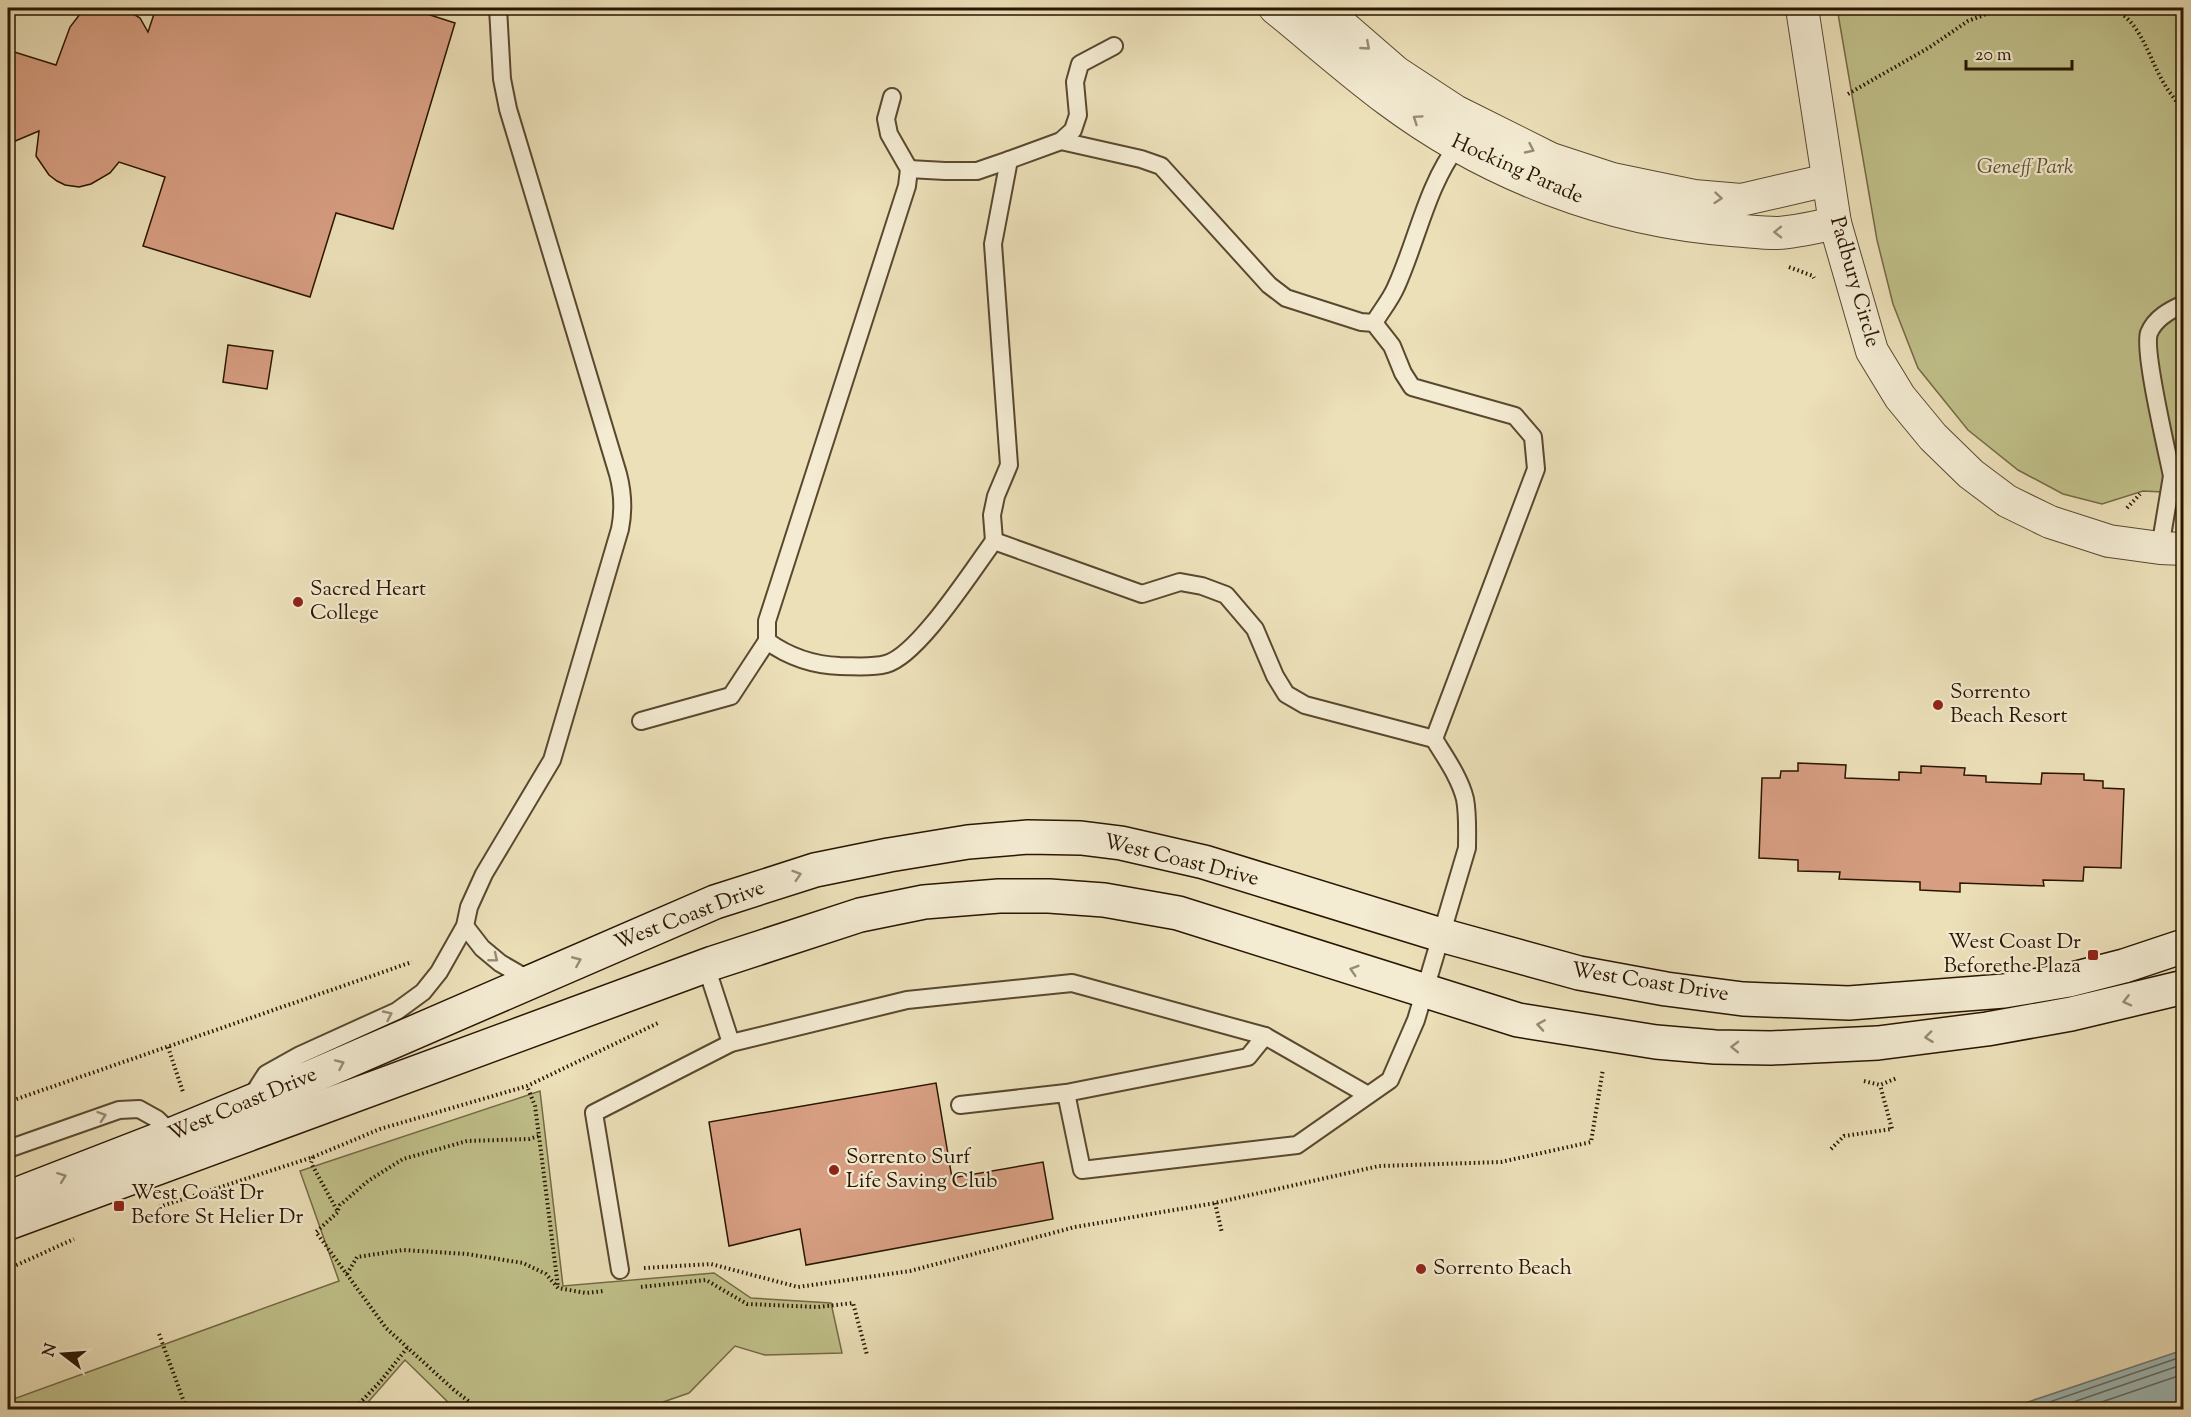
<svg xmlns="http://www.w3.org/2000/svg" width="2191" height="1417" font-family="'Sorts Mill Goudy',serif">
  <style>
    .green { fill: #c0c08a; stroke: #746a45; stroke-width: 1.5 }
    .water { fill: #9dbaba; stroke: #6f7870; stroke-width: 1.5 }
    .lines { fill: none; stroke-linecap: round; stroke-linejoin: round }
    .shore { stroke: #63685d; stroke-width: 1.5 }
    .building { fill: #d79e82; stroke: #291500; stroke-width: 1.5 }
    .service-casing { stroke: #5a482e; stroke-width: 20 }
    .minor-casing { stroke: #5a482e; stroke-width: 34 }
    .secondary-casing { stroke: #291500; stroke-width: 36 }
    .path { stroke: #291500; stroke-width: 4; stroke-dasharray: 1.5 3; stroke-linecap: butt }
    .service { stroke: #f3ebd2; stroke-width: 16 }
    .minor { stroke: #f3ebd2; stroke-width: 32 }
    .secondary { stroke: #f3ebd2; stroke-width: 33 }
    .oneway { stroke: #988b74 }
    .poi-dot { fill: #8f2418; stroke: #f3ebd2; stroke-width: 2 }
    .labels { text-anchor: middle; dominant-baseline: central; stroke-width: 4.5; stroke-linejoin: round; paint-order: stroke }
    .park-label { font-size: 21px; font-style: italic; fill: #5e5130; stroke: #f3ebd2 }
    .street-label { font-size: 21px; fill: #291500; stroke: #f3ebd2 }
    .poi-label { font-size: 21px; fill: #291500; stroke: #f3ebd2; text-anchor: start }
  </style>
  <rect width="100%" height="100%" fill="#ece0b9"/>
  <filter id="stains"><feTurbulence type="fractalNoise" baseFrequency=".00333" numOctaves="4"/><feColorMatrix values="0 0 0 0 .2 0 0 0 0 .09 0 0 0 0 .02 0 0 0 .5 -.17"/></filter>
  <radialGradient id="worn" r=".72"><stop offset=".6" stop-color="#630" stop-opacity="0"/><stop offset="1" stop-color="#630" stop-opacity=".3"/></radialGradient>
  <g class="green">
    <polygon points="1837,8 2183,8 2183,493 2143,491 2102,504 2063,494 2018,470 1968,430 1918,368 1893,304 1877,240"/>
    <polygon points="540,1091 563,1286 714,1273 751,1298 831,1303 842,1353 765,1355 735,1346 689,1393 643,1409 577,1410 538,1405 452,1406 405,1360 362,1409 8,1409 8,1401 339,1281 300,1171"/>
  </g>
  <polygon class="water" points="2183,1350 2183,1409 2007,1409"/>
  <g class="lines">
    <g class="shore">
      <polyline points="2026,1410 2184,1356"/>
      <polyline points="2050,1410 2184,1364"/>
      <polyline points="2078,1410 2184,1374"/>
    </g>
  </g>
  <g class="building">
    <polygon points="92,8 124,8 140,18 148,32 156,8 426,8 424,13 455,23 393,229 336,213 310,297 143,246 165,177 119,162 110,173 91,184 79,187 65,185 57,181 49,175 36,156 39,131 8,144 8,50 56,65 70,27 80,14"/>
    <polygon points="228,345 273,351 267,389 223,382"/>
    <polygon points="1798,763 1846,765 1845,778 1899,780 1899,772 1921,773 1921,766 1965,768 1964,775 1986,776 1986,782 2041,784 2042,773 2084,774 2084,780 2103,781 2103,788 2124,789 2121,868 2084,867 2083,881 2043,880 2044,886 1960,883 1960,892 1920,890 1920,882 1839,879 1840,872 1798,871 1798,860 1759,858 1762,778 1780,778 1781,771 1798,771"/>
    <polygon points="936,1083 952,1178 1043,1162 1053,1219 806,1265 800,1229 729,1246 709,1122"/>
  </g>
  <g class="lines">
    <defs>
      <g id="service">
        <path d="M892 97 886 119 889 134 909 169 907 186 767 621V641C789 657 812 665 840 666 855 666 871 668 886 664 918 656 973 569 994 541L1142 594 1180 582 1202 586 1226 595 1255 629 1275 676 1286 694 1305 705 1434 739C1445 757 1460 778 1465 799 1468 815 1467 832 1467 848L1416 1020 1390 1080 1297 1145 1082 1170 1066 1093 960 1105"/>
        <polyline points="1061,141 1141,159 1161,166 1269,285 1286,298 1361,322 1374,323 1392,346 1403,373 1412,387 1515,416 1533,437 1536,469 1434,739"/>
        <polyline points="1009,160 1061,141 1073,130 1078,115 1075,82 1080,64 1114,46"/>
        <polyline points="909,169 945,171 977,171 1009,160 993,244 1009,465 996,496 992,515 994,541"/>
        <path d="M1374 323C1381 311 1391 299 1396 287 1417 241 1427 185 1458 145"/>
        <path d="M2172 476C2167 451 2143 351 2149 333 2155 318 2170 310 2184 304"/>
        <polyline points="2160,548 2172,476 2184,464"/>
        <polyline points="641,721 731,696 767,641"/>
        <polyline points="465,926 482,948 500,963 531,981"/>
        <polyline points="706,966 731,1043"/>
        <polyline points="1066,1093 1248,1057 1265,1036"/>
        <path d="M257 1099V1088L266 1074 300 1055 397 1011 423 992 439 972 465 926 469 907 484 874 552 760 620 529C624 509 623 493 618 474L508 109 502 79 498 8"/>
        <polyline points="8,1149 119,1110 139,1109 157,1119 173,1134"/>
        <polyline points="620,1270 594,1113 731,1043 907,1000 1072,983 1265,1036 1368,1095"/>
      </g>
      <g id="minor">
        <path d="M1275 8C1312 38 1349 71 1388 100 1487 174 1608 221 1732 230 1747 231 1762 233 1777 233 1797 232 1816 227 1835 223"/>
        <polyline points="1322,8 1397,73 1455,111 1551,159 1612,179 1694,196 1741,200 1828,180"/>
        <polyline points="1802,8 1835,223 1872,351 1900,397 1933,437 1971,474 2007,501 2050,522 2109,541 2160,548 2184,549"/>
      </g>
      <g id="secondary">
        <polyline points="8,1198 173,1134 311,1077 715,902 815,870 889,855 968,842 1028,837 1081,838 1121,843 1204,862 1441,935 1579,973 1666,989 1743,999 1849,1003 2004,991 2069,980 2124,966 2184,946"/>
        <polyline points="8,1223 713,963 860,915 924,902 999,896 1049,896 1104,900 1178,913 1518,1020 1656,1042 1715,1047 1771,1048 1878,1043 1987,1029 2071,1014 2184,987"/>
      </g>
    </defs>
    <use href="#service" class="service-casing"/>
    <use href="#minor" class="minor-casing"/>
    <use href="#secondary" class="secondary-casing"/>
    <g class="path">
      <path d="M2113 8C2141 23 2147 53 2162 80 2168 91 2176 101 2184 111"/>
      <polyline points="1848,94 1930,47 1968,21 2002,8"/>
      <polyline points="1789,267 1813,276 1814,278"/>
      <polyline points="2127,508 2140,494"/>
      <polyline points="168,1047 183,1092"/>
      <polyline points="1864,1081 1880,1085 1897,1078"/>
      <polyline points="8,1102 412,962"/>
      <polyline points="539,1136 558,1287"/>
      <polyline points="1831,1149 1844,1136 1892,1129 1880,1085"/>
      <polyline points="313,1157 311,1163 338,1212 316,1232 386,1328 454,1390 480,1410"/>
      <polyline points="1215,1203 1222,1233"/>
      <polyline points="159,1207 313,1157 380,1129 527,1086 658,1023"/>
      <polyline points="338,1210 340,1205 368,1181 403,1159 467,1141 529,1139 539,1136 535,1106 527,1086"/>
      <polyline points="644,1268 711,1264 798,1287 910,1271 1075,1227 1215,1203 1379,1166 1501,1162 1591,1142 1603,1069"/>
      <polyline points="8,1269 74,1239"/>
      <polyline points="347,1274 357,1257 403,1250 467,1254 523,1263 546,1274 558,1288 586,1293 604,1291"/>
      <polyline points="641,1287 706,1280 747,1304 818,1307 853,1303 867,1355"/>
      <polyline points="159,1334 187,1410"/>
      <polyline points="353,1410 380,1382 407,1348"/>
    </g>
    <use href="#service" class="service"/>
    <use href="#minor" class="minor"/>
    <use href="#secondary" class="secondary"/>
  </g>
  <defs><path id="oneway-chevron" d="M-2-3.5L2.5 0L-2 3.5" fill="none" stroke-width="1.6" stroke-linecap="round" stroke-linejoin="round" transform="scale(1.5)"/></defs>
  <g class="oneway">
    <use href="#oneway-chevron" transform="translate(1366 46) rotate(41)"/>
    <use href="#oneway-chevron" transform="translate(1417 119) rotate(-146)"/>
    <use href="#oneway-chevron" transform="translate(1530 149) rotate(25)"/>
    <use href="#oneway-chevron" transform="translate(1718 198) rotate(5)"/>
    <use href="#oneway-chevron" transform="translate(1778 232) rotate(179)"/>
    <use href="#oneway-chevron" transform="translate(797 875) rotate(-18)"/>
    <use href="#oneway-chevron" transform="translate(494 958) rotate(39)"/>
    <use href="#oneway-chevron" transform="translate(577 961) rotate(-23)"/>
    <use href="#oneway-chevron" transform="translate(1354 970) rotate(-163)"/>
    <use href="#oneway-chevron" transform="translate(2127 1001) rotate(166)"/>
    <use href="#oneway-chevron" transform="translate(388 1015) rotate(-25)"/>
    <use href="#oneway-chevron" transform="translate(1541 1025) rotate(-171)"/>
    <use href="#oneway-chevron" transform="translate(1929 1037) rotate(173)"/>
    <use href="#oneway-chevron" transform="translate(1735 1047) rotate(-179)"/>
    <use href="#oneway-chevron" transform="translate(340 1064) rotate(-24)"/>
    <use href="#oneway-chevron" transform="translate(102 1116) rotate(-19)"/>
    <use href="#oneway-chevron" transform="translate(62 1177) rotate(-21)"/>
  </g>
  <g class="poi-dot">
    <circle cx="298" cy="602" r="6"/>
    <circle cx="1938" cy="705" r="6"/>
    <rect x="2087" y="949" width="12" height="12" rx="3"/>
    <circle cx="834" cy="1170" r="6"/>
    <rect x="113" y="1200" width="12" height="12" rx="3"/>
    <circle cx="1421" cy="1269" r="6"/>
  </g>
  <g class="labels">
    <g class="park-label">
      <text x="2025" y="168">Geneff Park</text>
    </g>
    <g class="street-label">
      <text transform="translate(1517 170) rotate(24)">Hocking Parade</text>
      <text transform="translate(1854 282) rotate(74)">Padbury Circle</text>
      <text transform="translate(1181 861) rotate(14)">West Coast Drive</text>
      <text transform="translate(690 916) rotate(-21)">West Coast Drive</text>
      <text transform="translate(1650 983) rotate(9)">West Coast Drive</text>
      <text transform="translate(243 1105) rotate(-23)">West Coast Drive</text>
    </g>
    <g class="poi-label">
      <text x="310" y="590">Sacred Heart<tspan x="310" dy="24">College</tspan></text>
      <text x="1950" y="693">Sorrento<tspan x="1950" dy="24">Beach Resort</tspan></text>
      <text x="2081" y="943" text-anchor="end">West Coast Dr<tspan x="2081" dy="24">Beforethe Plaza</tspan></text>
      <text x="846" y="1158">Sorrento Surf<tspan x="846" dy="24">Life Saving Club</tspan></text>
      <text x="131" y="1194">West Coast Dr<tspan x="131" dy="24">Before St Helier Dr</tspan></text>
      <text x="1433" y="1269">Sorrento Beach</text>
    </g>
  </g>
  <rect width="2191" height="1417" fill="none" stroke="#ece0b9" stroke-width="30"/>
  <rect x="9" y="9" width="2173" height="1399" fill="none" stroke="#291500" stroke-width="3"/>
  <rect x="15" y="15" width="2161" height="1387" fill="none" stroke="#291500" stroke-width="1.5"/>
  <g transform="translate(63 1354) rotate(287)" stroke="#f3ebd2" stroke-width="4.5" paint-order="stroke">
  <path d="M0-4.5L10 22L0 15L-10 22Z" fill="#291500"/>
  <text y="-9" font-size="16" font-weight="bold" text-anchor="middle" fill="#291500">N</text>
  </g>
  <path d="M1966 60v9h106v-9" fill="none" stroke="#291500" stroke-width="3"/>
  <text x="1975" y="60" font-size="18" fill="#291500" stroke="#f3ebd2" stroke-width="4.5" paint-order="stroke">20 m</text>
  <rect width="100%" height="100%" filter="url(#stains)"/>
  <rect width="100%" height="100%" fill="url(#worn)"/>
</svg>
